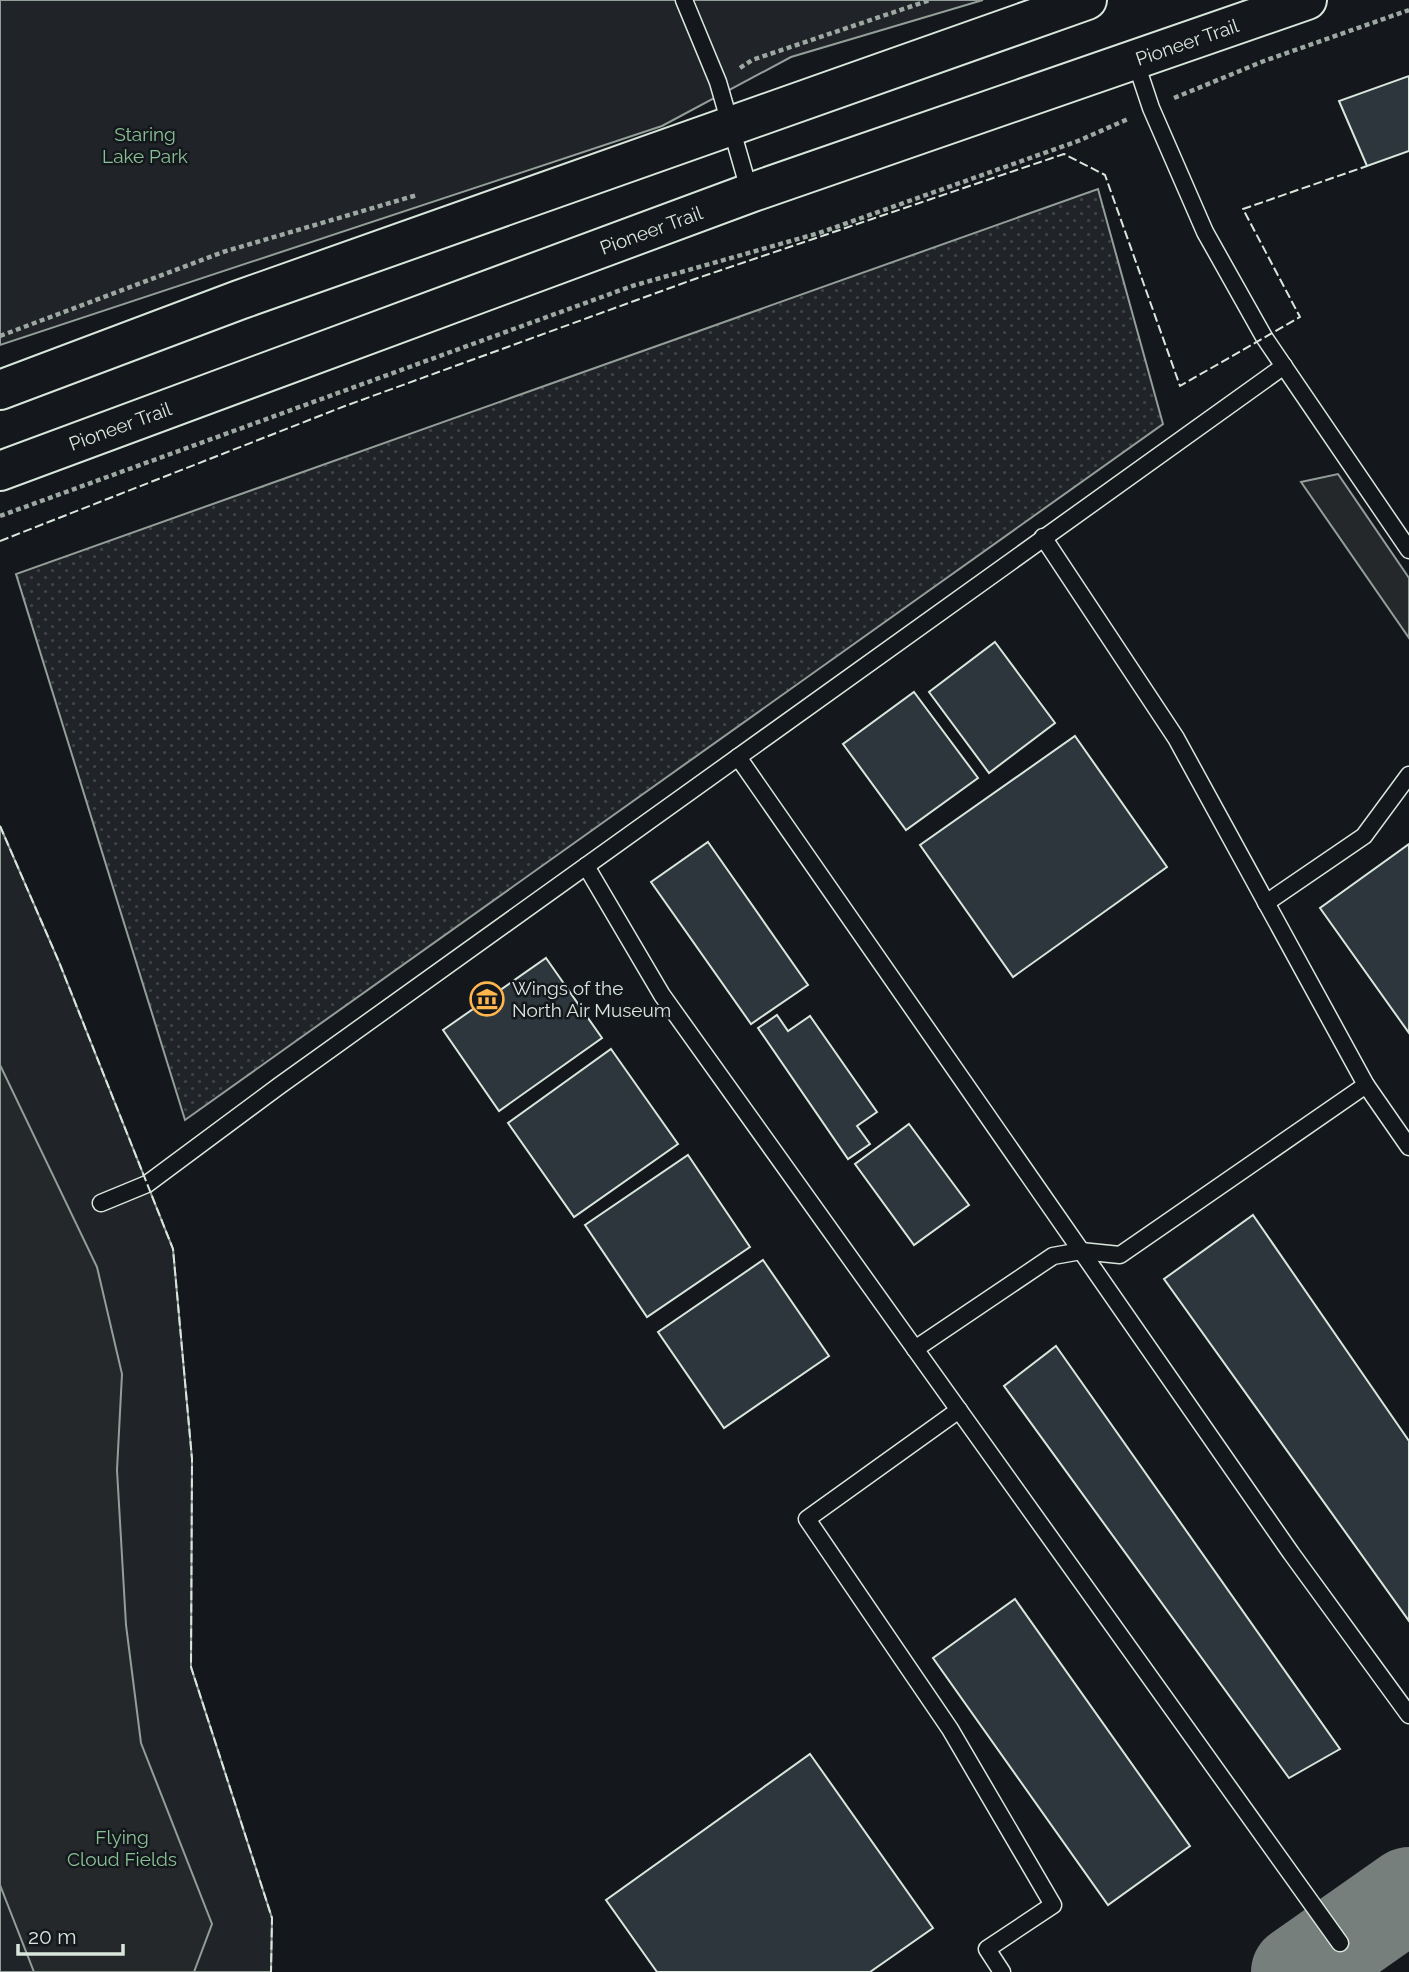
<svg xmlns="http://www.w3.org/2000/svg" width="1409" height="1972" font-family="Raleway,sans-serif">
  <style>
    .grass { fill: url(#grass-dots); stroke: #939e99; stroke-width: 2 }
    .park { fill: #202428; stroke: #939e99; stroke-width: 2 }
    .parking { fill: #24282b; stroke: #939e99; stroke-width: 2 }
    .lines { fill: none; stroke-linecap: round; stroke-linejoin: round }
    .taxiway { stroke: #767f7c; stroke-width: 94 }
    .building { fill: #2c363c; stroke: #d8e6dc; stroke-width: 2 }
    .service-casing { stroke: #d8e6dc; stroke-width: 19 }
    .secondary-casing { stroke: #d8e6dc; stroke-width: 42 }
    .path { stroke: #9da8a2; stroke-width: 4.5; stroke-dasharray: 5 3.5; stroke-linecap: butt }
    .service { stroke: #14181c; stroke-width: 16 }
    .secondary { stroke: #14181c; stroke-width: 38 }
    .fence { stroke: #d8e6dc; stroke-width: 2; stroke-dasharray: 9 3.5; stroke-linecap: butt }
    .labels { text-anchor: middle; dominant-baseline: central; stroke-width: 5; stroke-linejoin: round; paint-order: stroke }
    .street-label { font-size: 19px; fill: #d8e6dc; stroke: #14181c }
    .park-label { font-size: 19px; fill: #8ac095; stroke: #14181c }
    .poi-label { font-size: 19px; fill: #d8e6dc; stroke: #14181c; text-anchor: start }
  </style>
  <defs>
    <pattern id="grass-dots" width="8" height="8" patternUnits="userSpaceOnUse" patternTransform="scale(1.75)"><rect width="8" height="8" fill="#202428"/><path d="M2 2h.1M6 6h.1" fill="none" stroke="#404447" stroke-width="1.8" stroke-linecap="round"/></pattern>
  </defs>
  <rect width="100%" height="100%" fill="#14181c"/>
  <polygon class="grass" points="1098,189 1163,424 185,1120 16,574"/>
  <g class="park">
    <polygon points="0,0 983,0 791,57 662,126 0,345"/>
    <polygon points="0,826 59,962 173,1249 192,1459 191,1667 272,1918 271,1972 0,1972"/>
  </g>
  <g class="parking">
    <polygon points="1338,474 1409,578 1409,638 1301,482"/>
    <polygon points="0,1065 97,1267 122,1374 117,1470 126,1625 141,1743 212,1924 194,1972 34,1972 0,1885"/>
  </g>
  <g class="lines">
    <polyline class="taxiway" points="1298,1972 1409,1894"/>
  </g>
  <g class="building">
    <polygon points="1409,76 1409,151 1367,166 1339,101"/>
    <polygon points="995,642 1055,723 989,773 929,692"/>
    <polygon points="914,692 978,778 906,830 843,744"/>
    <polygon points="1075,736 1167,867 1013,977 920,845"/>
    <polygon points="708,842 808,985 751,1024 651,882"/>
    <polygon points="1409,844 1409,1033 1320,908"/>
    <polygon points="546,958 602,1038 499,1111 443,1030"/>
    <polygon points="777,1015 788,1031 810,1016 877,1112 857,1126 870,1144 848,1159 758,1028"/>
    <polygon points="611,1049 678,1144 574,1217 508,1123"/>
    <polygon points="909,1124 969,1205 914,1245 855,1164"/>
    <polygon points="688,1155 750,1247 647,1317 585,1225"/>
    <polygon points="1253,1215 1409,1441 1409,1621 1164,1279"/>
    <polygon points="763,1260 829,1356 724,1428 658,1332"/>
    <polygon points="1056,1346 1340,1749 1289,1778 1004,1386"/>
    <polygon points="1015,1599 1190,1846 1108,1905 933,1658"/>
    <polygon points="810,1754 933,1928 870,1972 657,1972 606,1900"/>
  </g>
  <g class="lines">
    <defs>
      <g id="service">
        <polyline points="684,0 718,82 750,193"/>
        <polyline points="1135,60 1151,108 1205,232 1264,337 1409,550"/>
        <polyline points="1043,537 1176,738 1366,1085 1409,1147"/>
        <polyline points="738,757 1291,1553 1409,1715"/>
        <polyline points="586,866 662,995 1340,1943"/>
        <polyline points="1266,903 1364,836 1409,775"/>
        <polyline points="101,1203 147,1184 279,1086 1284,366"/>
        <polyline points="915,1349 1053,1256 1081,1251 1120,1255 1366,1085"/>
        <polyline points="959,1410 807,1519 950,1729 1053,1905 987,1949 1002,1972"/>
      </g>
      <g id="secondary">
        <polyline points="0,390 239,300 1087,0"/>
        <polyline points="0,471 750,193 1307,0"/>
      </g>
    </defs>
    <use href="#service" class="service-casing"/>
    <use href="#secondary" class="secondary-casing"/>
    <g class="path">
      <polyline points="740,68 752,60 930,0"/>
      <polyline points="1174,98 1264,61 1409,10"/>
      <polyline points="0,336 223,252 417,195"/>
      <polyline points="0,516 632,286 819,233 1078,141 1128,119"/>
    </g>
    <use href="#service" class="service"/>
    <use href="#secondary" class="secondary"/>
    <g class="fence">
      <polyline points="0,541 345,406 692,280 1064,154 1105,175 1180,386 1300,317 1243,209 1367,166"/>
      <polyline points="0,826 59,962 173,1249 192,1459 191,1667 272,1918 271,1972"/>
    </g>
  </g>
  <defs>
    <symbol id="museum-ring" viewBox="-11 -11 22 22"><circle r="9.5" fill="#14181c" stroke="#ffb74d" stroke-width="1.5"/><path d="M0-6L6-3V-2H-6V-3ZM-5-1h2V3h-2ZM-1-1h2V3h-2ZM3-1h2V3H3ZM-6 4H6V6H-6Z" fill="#ffb74d"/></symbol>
  </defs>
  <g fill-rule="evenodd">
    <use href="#museum-ring" x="468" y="980" width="38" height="38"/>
  </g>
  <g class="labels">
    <g class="street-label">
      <text transform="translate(1187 42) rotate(-19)">Pioneer Trail</text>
      <text transform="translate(651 230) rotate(-20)">Pioneer Trail</text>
      <text transform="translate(120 426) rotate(-20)">Pioneer Trail</text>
    </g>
    <g class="park-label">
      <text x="145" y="134">Staring<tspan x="145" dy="22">Lake Park</tspan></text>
      <text x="122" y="1837">Flying<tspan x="122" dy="22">Cloud Fields</tspan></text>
    </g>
    <g class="poi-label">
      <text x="512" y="988">Wings of the<tspan x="512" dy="22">North Air Museum</tspan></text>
    </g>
  </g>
  <path d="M18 1944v10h105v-10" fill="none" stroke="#d8e6dc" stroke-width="3.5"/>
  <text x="28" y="1944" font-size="21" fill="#d8e6dc" stroke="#14181c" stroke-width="5" paint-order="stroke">20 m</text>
</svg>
